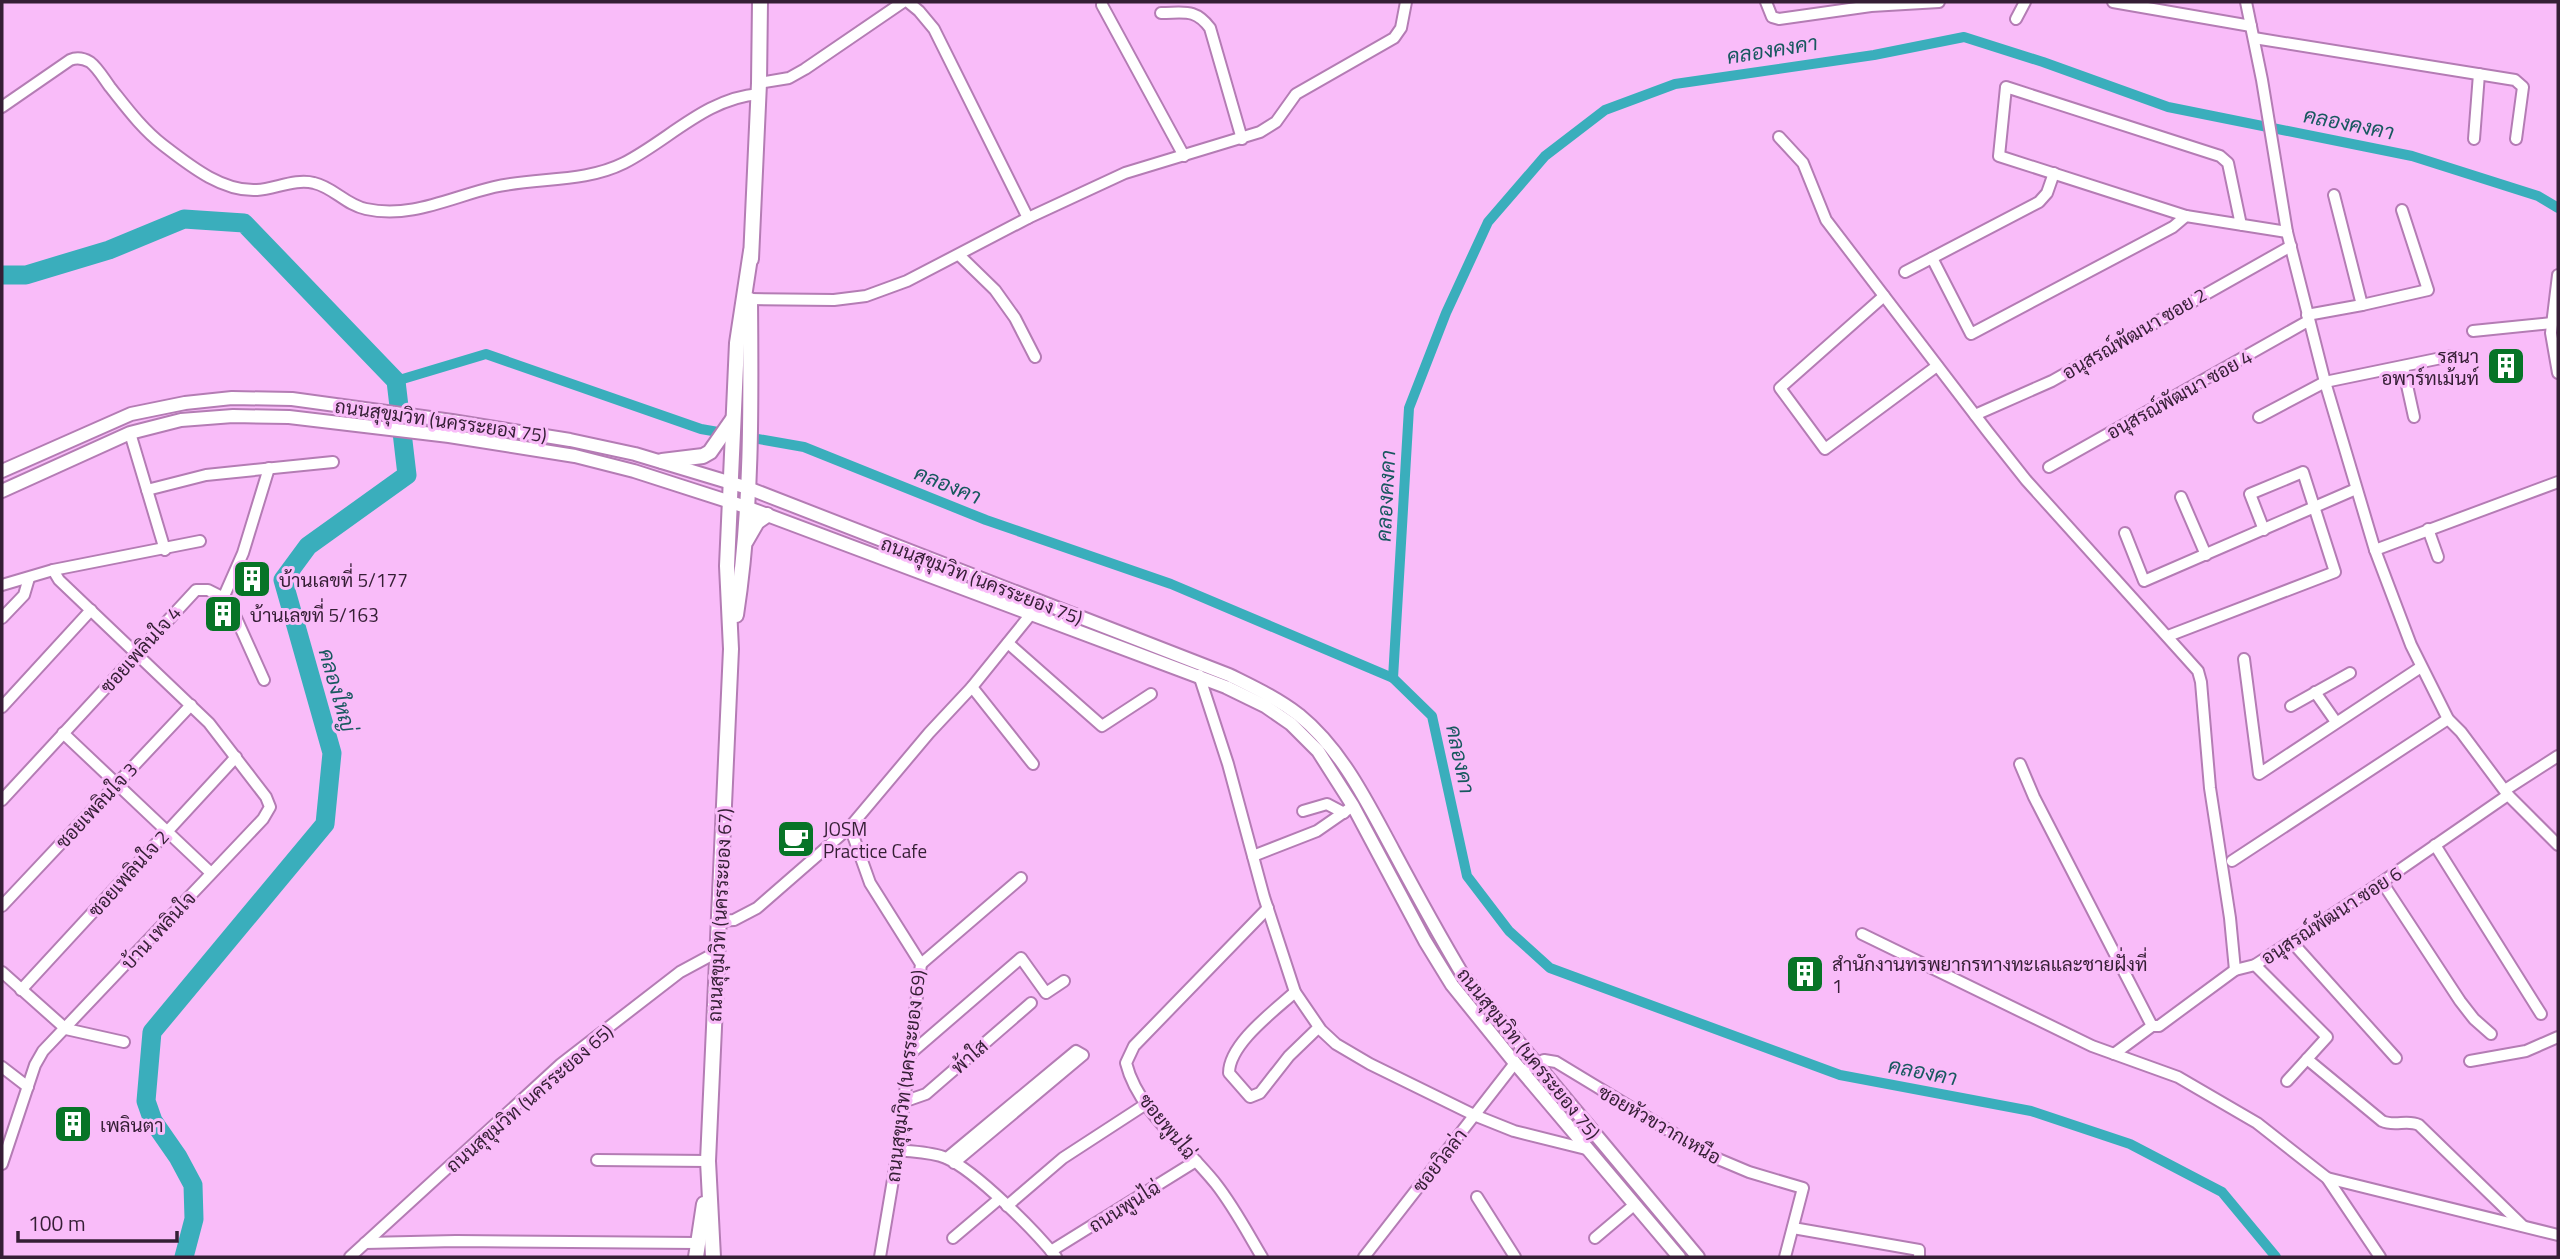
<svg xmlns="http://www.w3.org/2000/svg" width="2560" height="1259" font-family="'Titillium Web',Sarabun,sans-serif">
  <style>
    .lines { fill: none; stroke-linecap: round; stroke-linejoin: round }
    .canal { stroke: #3aaebc; stroke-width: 10 }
    .river { stroke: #3aaebc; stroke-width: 19 }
    .minor-casing { stroke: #b47cb4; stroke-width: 14 }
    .tertiary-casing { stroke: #b47cb4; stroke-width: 16 }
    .secondary-casing { stroke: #b47cb4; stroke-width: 18 }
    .minor { stroke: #fff; stroke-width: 10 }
    .tertiary { stroke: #fff; stroke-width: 12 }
    .secondary { stroke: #fff; stroke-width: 14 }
    .labels { text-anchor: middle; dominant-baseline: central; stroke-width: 6; stroke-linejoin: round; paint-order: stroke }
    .street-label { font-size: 19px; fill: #351e35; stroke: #f9bcf9 }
    .poi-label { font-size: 19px; fill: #351e35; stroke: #f9bcf9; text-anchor: start }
    .water-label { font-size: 21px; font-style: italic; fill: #18585f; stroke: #f9bcf9 }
  </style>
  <rect width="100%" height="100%" fill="#f9bcf9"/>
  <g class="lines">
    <g class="canal">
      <polyline points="396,381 486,354 701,429 804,447 986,520 1171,584 1393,678 1432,716 1467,876 1509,931 1550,968 1840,1075 2031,1111 2130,1144 2222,1192 2276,1257"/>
      <polyline points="1393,678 1409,408 1446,313 1488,222 1545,156 1605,110 1675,84 1874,55 1964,37 2043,62 2168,107 2412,156 2538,196 2558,208"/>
    </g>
    <polyline class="river" points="2,275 26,275 109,250 184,219 244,223 396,381 407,475 308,546 283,580 332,753 325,824 152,1032 146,1101 153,1121 178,1157 193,1185 194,1219 184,1257"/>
    <defs>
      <g id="minor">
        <polyline points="908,2 919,11 934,29 1028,218"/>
        <polyline points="1766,2 1772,17 1779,19 1871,6 1939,2"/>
        <polyline points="2113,2 2251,26"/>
        <polyline points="2246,2 2262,80 2287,232 2325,382 2375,550 2411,645 2448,719 2461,732 2508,795 2558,845"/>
        <polyline points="1102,5 1184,156"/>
        <path d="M1161 13C1184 13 1195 8 1210 28L1242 139"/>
        <polyline points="2016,19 2025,2"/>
        <polyline points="2254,38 2515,80 2523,87 2516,139"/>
        <polyline points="759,83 789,78 805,69 903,2"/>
        <path d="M2 107 70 60C77 57 83 58 90 62 98 68 104 79 110 87 126 107 142 129 163 145 189 165 222 192 257 190 275 189 296 178 314 183 333 187 346 205 366 209 411 219 451 197 494 187 537 177 584 183 624 163 669 140 706 98 759 94"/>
        <polyline points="1779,137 1803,163 1826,220 1988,432 2026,480 2198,671 2201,682 2210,788 2230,918 2235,970"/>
        <polyline points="2474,139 2479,74"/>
        <polyline points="2334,195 2362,305"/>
        <polyline points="2241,225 2228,163 2220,156 2006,87 1999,156 2186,216 2287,232"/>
        <polyline points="959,255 995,290 1015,318 1035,357"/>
        <polyline points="1932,258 1971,334 2173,227 2186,216"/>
        <polyline points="1905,272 2039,202 2047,193 2054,173"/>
        <polyline points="2558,275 2551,333 2558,373"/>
        <polyline points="1884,296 1780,388 1825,449 1937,366"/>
        <polyline points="750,299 834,300 866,296 907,281 1028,218 1125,173 1260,132 1276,122 1296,94 1394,38 1401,28 1406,2"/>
        <polyline points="2307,315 2362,305 2428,290 2402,210"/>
        <polyline points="2473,331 2552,323"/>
        <polyline points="2403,367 2414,417"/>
        <polyline points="1975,415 2052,381 2291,246"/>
        <polyline points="2259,417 2325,382 2451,356"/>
        <polyline points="130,433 165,550"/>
        <polyline points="2049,467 2308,321"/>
        <polyline points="147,490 206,475 333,462"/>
        <polyline points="2181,497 2206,555"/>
        <polyline points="2428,529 2438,557"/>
        <polyline points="2125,533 2144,581 2356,489"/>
        <polyline points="2375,550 2558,482"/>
        <polyline points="2,585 53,570 200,541"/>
        <polyline points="224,596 243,553 269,468"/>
        <polyline points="2,618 24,595 29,578"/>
        <polyline points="2168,636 2335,572 2303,472 2250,494 2264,530"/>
        <polyline points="1008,643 1102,726 1151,694"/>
        <polyline points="2244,659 2259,774 2421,667"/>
        <polyline points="1199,675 1228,764 1264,897 1295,992 1321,1030 1336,1044 1370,1064 1474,1115 1514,1131 1586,1149"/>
        <polyline points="972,687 1033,764"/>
        <polyline points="2315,692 2336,722"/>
        <polyline points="2291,706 2350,673"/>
        <polyline points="2,707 91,610"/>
        <polyline points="63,733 211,873"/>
        <polyline points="2020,764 2034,797 2152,1026"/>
        <polyline points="2505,790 2558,756"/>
        <polyline points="2,800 196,590 208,590 228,600 264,680"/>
        <polyline points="1303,811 1327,804 1344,813"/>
        <polyline points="850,827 870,883 921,964 898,1150 880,1257"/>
        <polyline points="2435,845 2541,1014"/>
        <polyline points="1253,856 1317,831 1353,806"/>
        <polyline points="2232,861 2448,719"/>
        <polyline points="2382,882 2460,1001 2474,1019 2491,1034"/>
        <polyline points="2,906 191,705"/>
        <polyline points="719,921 734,920 757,908 850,827 929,733 972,687 1031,614"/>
        <polyline points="1862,934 2092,1046 2178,1077 2257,1123 2327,1178 2380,1257"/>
        <polyline points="2291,941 2396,1058"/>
        <polyline points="921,964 1021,878"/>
        <polyline points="2255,965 2327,1037 2287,1081"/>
        <polyline points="2,972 66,1029 124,1042"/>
        <polyline points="21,990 236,757"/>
        <path d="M1295 992C1274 1011 1229 1044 1229 1073L1250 1097 1260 1093 1289 1056 1318 1028"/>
        <polyline points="911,1053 1021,958 1046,993 1064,981"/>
        <polyline points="2114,1054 2152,1026 2159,1026 2235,970 2255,965 2382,882 2508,795"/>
        <path d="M2307 1059 2382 1121C2395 1127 2407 1119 2419 1125L2523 1226"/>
        <polyline points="2470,1061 2526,1051 2558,1037"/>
        <polyline points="2,1067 28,1087"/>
        <polyline points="1522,1072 1544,1060 1556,1062 1711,1156 1749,1172 1803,1188 1785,1257"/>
        <polyline points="903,1102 926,1094 1031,1003"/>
        <path d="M898 1150C913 1152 932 1152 946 1158 976 1171 1035 1231 1056 1257"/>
        <polyline points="947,1158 1076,1051 1083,1055 954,1163"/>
        <polyline points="597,1160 708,1161"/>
        <polyline points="2,1164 35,1065 43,1051 263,819 270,807 266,797 209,723 59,580 53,570"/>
        <polyline points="2327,1178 2558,1235"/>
        <polyline points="1477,1197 1515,1257"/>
        <polyline points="1007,1206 1063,1158 1146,1104"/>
        <polyline points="1793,1228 1919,1250 1919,1257"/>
        <polyline points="953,1238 999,1199"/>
        <polyline points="1595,1238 1634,1205"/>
        <polyline points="365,1243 456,1241 697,1243"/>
        <polyline points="1051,1251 1196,1161"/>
        <polyline points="350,1257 561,1064 680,972 717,952"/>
        <path d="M1262 1257C1247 1232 1234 1207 1216 1184 1186 1146 1138 1111 1126 1063L1134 1046 1268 908"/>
        <polyline points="1364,1257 1515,1063"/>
      </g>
      <g id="tertiary">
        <path d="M2 471 131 414 185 403 232 398 292 399 452 421 570 440 635 454 748 488 1229 675C1253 687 1277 698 1299 715 1342 750 1367 802 1393 850 1416 893 1439 935 1464 977L1698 1257"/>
        <polyline points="2,491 130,433 181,420 233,416 289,417 449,436 575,456 634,471 746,507 1226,687 1265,706 1291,724 1318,751 1353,806 1425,941 1452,985 1515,1063 1679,1257"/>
      </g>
      <g id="secondary">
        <polyline points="751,259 759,83 760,2"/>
        <polyline points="662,461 703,456 710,452 733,419"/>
        <polyline points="746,541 757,522 767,515"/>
        <path d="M736 615C752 511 751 405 750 300"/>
        <polyline points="696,1257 704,1204"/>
        <polyline points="713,1257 708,1161 731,649 727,566 737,343 751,251"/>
      </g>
    </defs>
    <use href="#minor" class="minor-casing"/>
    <use href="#tertiary" class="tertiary-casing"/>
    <use href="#secondary" class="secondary-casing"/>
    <use href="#minor" class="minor"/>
    <use href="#tertiary" class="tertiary"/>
    <use href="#secondary" class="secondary"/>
  </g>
  <defs>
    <symbol id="building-square" viewBox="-11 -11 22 22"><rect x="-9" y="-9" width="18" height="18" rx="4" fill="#077427" stroke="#f9bcf9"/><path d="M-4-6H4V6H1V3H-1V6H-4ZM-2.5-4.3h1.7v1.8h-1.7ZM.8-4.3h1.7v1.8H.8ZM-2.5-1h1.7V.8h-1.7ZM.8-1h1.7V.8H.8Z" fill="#fff"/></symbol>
    <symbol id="cafe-square" viewBox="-11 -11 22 22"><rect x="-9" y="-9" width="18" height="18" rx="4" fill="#077427" stroke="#f9bcf9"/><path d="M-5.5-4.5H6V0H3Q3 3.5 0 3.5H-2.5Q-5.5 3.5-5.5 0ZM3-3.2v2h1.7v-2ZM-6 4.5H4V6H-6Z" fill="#fff"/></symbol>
  </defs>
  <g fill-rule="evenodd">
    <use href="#building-square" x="2484" y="344" width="44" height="44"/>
    <use href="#building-square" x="230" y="557" width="44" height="44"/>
    <use href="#building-square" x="201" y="592" width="44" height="44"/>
    <use href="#cafe-square" x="774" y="817" width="44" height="44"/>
    <use href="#building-square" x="1783" y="952" width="44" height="44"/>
    <use href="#building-square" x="51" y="1102" width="44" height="44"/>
  </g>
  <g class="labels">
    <g class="street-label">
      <text transform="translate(2134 333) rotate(-30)">อนุสรณ์พัฒนา ซอย 2</text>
      <text transform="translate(2179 394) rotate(-29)">อนุสรณ์พัฒนา ซอย 4</text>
      <text transform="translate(441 420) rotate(8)">ถนนสุขุมวิท (นครระยอง 75)</text>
      <text transform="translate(982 580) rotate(21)">ถนนสุขุมวิท (นครระยอง 75)</text>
      <text transform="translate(140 649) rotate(-48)">ซอยเพลินใจ 4</text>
      <text transform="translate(96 805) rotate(-47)">ซอยเพลินใจ 3</text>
      <text transform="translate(128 873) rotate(-48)">ซอยเพลินใจ 2</text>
      <text transform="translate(719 915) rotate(-87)">ถนนสุขุมวิท (นครระยอง 67)</text>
      <text transform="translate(2331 915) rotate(-33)">อนุสรณ์พัฒนา ซอย 6</text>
      <text transform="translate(158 930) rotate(-47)">บ้าน เพลินใจ</text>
      <text transform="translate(1529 1053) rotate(51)">ถนนสุขุมวิท (นครระยอง 75)</text>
      <text transform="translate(969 1056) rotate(-41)">พ้าใส</text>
      <text transform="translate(905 1076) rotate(-83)">ถนนสุขุมวิท (นครระยอง 69)</text>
      <text transform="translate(529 1098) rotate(-41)">ถนนสุขุมวิท (นครระยอง 65)</text>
      <text transform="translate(1660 1124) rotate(30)">ซอยหัวขวากเหนือ</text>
      <text transform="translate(1168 1126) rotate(51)">ซอยพูนไฉ่</text>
      <text transform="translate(1439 1160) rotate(-52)">ซอยวิลล่า</text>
      <text transform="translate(1124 1206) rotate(-32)">ถนนพูนไฉ่</text>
    </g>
    <g class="poi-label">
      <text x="2479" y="355" text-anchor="end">รสนา<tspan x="2479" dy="22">อพาร์ทเม้นท์</tspan></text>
      <text x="279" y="579">บ้านเลขที่ 5/177</text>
      <text x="250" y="614">บ้านเลขที่ 5/163</text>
      <text x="823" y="828">JOSM<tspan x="823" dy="22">Practice Cafe</tspan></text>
      <text x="1832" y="963">สำนักงานทรพยากรทางทะเลและชายฝั่งที่<tspan x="1832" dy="22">1</tspan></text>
      <text x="100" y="1124">เพลินตา</text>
    </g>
    <g class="water-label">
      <text transform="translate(1772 49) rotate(-9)">คลองคงคา</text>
      <text transform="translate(2349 123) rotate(11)">คลองคงคา</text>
      <text transform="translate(948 484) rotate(22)">คลองคา</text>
      <text transform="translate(1385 496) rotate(-87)">คลองคงคา</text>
      <text transform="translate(338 690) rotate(74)">คลองใหญ่</text>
      <text transform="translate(1461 759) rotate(78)">คลองคา</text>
      <text transform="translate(1923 1071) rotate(11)">คลองคา</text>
    </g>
  </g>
  <rect width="2560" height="1259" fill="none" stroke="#351e35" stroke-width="7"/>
  <path d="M18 1231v10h159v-10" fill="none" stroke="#351e35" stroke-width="3.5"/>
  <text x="28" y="1231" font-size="21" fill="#351e35" stroke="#f9bcf9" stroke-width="5" paint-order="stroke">100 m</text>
</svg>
